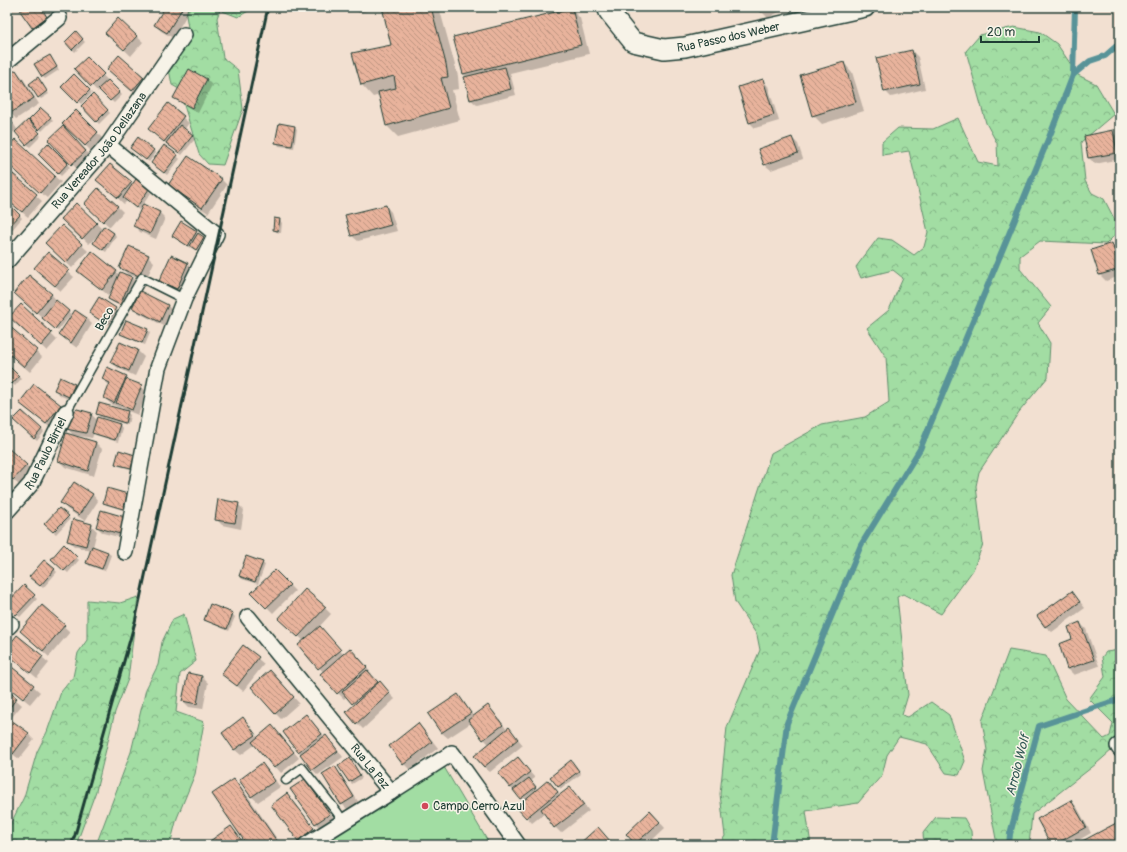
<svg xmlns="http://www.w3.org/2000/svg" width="1127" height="852" font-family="Pangolin,sans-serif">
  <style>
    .forest { fill: url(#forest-crowns); stroke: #608d6c }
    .garden { fill: #a2dda3; stroke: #608d6c }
    .shadow { fill: #0003 }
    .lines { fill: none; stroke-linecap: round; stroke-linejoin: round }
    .stream { stroke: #589398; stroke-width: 6 }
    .building { fill: url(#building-back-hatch); stroke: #1f3d34 }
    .service-casing { stroke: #1f3d34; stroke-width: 11 }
    .minor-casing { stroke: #1f3d34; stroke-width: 18 }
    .tertiary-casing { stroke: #1f3d34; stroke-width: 22 }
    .service { stroke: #f7f3e8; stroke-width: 8 }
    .minor { stroke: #f7f3e8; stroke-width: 15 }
    .tertiary { stroke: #f7f3e8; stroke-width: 19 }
    .rail { stroke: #1f3d34; stroke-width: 3 }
    .poi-dot { fill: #d1495b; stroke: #f7f3e8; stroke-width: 1.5 }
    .labels { text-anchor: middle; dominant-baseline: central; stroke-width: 3; stroke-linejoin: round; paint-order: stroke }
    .street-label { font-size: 12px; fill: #1f3d34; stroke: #f7f3e8 }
    .poi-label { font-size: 12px; fill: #1f3d34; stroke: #f7f3e8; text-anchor: start }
    .water-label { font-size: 13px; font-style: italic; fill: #325a55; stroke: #f7f3e8 }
  </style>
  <defs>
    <pattern id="forest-crowns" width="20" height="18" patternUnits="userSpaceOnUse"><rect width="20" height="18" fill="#a2dda3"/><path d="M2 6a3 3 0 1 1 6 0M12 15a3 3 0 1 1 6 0" fill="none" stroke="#83b486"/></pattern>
    <pattern id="building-back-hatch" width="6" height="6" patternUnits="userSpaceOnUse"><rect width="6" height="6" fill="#e8b39c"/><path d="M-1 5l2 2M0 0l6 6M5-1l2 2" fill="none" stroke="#bb9380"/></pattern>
  </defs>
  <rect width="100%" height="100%" fill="#f2e0d1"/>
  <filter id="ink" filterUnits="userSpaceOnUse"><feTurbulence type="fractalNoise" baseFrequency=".025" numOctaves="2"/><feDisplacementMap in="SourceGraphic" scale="8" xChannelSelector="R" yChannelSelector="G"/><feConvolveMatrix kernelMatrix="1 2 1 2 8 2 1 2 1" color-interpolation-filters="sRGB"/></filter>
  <g filter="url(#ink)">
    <g class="forest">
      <polygon points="188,7 255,7 238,17 220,10 217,18 223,58 238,70 243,109 223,165 208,164 199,154 179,89 172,85 168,64 189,34 186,15"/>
      <polygon points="304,7 324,7 318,12 308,11"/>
      <polygon points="1014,27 1040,32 1057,44 1078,75 1096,84 1114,114 1081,142 1085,181 1092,193 1104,199 1120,230 1106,244 1040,241 1020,256 1020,269 1051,307 1038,323 1050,343 1048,377 1019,412 979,472 976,486 983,544 973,570 941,614 903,594 897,597 908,695 902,715 908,717 931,702 949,715 965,761 959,775 946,773 927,744 899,737 887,755 882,775 858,803 806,811 811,845 719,845 725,836 720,794 727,727 760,650 757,635 735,602 731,575 771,453 822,425 865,417 889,402 886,357 867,328 889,310 903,278 893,270 861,278 856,267 878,238 892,240 914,255 924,247 928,232 909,151 882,155 882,142 898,128 933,129 958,118 978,162 998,166 997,143 986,123 966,51 980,35"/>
      <polygon points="138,597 128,679 115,712 96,791 76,845 7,845 7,831 24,797 37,752 47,732 61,692 73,677 78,653 87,640 87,600 120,603"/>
      <polygon points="184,614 196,661 180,674 176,712 204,722 195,774 177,818 170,845 96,845 131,752 146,689 158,665 162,642 173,619"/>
      <polygon points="1009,650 1046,656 1066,699 1104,739 1110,736 1113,723 1089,699 1105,677 1102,657 1106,652 1120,650 1120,743 1096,764 1032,814 1029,845 995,845 996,839 983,771 987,750 982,721"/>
      <polygon points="936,817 964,818 971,831 972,845 924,845 923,833"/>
    </g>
    <polygon class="garden" points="444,767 490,845 322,845"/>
    <g class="shadow">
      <polygon points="28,7 40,7 49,20 35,30 32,27"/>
      <polygon points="57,7 71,7 63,14"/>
      <polygon points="166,7 190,7 191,8 173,38 161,31 155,25"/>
      <polygon points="353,7 439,7 458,76 459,89 452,90 460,120 398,137 387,126 380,95 373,97 362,85 354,54 392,46 383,7 359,13"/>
      <polygon points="759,7 788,7 768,18 762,12"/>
      <polygon points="572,10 580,18 589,54 510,73 516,95 477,105 471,100 467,77 463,74"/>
      <polygon points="118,20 143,42 131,56 107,33"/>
      <polygon points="76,33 85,42 75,52 66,42"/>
      <polygon points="912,51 918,57 925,89 891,97 885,91"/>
      <polygon points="50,56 59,70 45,79 42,76"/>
      <polygon points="87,59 122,95 114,103 100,90 98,92 76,69"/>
      <polygon points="844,63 852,72 864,111 822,124 813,115"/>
      <polygon points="16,71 22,77 39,104 16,119 7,109 7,77"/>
      <polygon points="74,75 92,93 81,104 63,87"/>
      <polygon points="114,75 143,78 149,83 138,96"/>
      <polygon points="206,79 212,85 198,113 181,103 175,98"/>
      <polygon points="762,80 768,86 779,121 755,128 749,122"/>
      <polygon points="40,81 49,94 41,99 39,97"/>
      <polygon points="93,95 110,113 99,124 82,106"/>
      <polygon points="168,105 189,123 184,130 195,139 182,155 171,146 170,147 149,129"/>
      <polygon points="41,109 53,120 42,131 31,120"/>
      <polygon points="76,111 103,139 91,151 64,124"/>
      <polygon points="7,113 18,131 28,122 41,136 30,147 15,131 7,137"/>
      <polygon points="295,127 297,129 294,148 279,146 277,143"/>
      <polygon points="1112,132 1118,137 1120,146 1120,159 1095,164 1089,158"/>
      <polygon points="69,134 91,157 78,170 50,140"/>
      <polygon points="792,138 798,144 803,159 771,170 765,165"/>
      <polygon points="15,141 61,182 47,198 7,163 7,149"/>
      <polygon points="48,145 70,167 61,176 39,154"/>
      <polygon points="134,150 153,151 156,153 149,162"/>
      <polygon points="177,156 180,159 167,175 155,166"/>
      <polygon points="7,170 42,201 28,217 7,200"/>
      <polygon points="221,179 227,185 208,213 175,191 170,185"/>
      <polygon points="98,180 131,183 133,185 136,181 151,193 139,210 127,201 124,204"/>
      <polygon points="76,204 103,230 114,233 116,236 106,252 96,245 99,234 89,244 63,219"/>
      <polygon points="10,206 22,218 12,230 7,226 7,208"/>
      <polygon points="117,206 123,212 110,227 91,210"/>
      <polygon points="386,206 391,212 397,231 358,241 352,236"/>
      <polygon points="160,213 165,218 156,239 140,232 135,226"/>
      <polygon points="280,220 282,223 281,233 276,232 274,229"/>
      <polygon points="62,227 88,251 72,268 46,243"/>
      <polygon points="196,232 206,240 199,252 191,246 190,248 176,238"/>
      <polygon points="1112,244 1118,250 1120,257 1120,276 1106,281 1100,275 1093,251"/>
      <polygon points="92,253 120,275 130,277 121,267 148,256 154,262 145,282 129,274 134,280 123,307 112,302 109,299 113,290 108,295 84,276"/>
      <polygon points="48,254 74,277 61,291 41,274"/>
      <polygon points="187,264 193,269 183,294 166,286 161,281"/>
      <polygon points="30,276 52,295 57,301 56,302 72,315 87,319 92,324 77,348 66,340 60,334 70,318 69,317 58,331 21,299"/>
      <polygon points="21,305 57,340 47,351 16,323"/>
      <polygon points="167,305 173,311 166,327 139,313 133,307"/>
      <polygon points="115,309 118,311 109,325 93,315"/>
      <polygon points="7,326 42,357 30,372 7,352"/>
      <polygon points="147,330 150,333 145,345 124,336 121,333"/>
      <polygon points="121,343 138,351 144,357 135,376 118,368 112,362"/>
      <polygon points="7,366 21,379 15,386 7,379"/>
      <polygon points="126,377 132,382 141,386 147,392 138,415 123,409 121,407 120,408 111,404 105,398 110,386 103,379"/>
      <polygon points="74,384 80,390 75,402 61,396 55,390"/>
      <polygon points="20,403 60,406 66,412 52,429 26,409"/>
      <polygon points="7,411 15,417 7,427"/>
      <polygon points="22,412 44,432 37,441 15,420"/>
      <polygon points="127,412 130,415 128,425 100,417 97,414"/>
      <polygon points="91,414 97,420 120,425 122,428 118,442 96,435 94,433 92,438 73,435 67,428"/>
      <polygon points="67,434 96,443 102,449 94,476 65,467 59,461"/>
      <polygon points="7,448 32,471 19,485 7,474"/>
      <polygon points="134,456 137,458 134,470 119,466 116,463"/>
      <polygon points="75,483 93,495 98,501 85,521 67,509 62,503"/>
      <polygon points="7,487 13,493 7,499"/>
      <polygon points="127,495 130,497 126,511 107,505 104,503"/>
      <polygon points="238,504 244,510 241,529 222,525 216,519"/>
      <polygon points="59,509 70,519 56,534 45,524"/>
      <polygon points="124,518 126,539 103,533 97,527"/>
      <polygon points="91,525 97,531 93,547 108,553 111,555 105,571 90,566 87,563 91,551 74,546 68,540"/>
      <polygon points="64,546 79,560 68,573 52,559"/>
      <polygon points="262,563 265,565 258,584 242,579 240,576"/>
      <polygon points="54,569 57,572 43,588 33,580"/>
      <polygon points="275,571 295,591 273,613 253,593"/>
      <polygon points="7,572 10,575 7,579"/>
      <polygon points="24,587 37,599 20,617 7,605 7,590 14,597"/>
      <polygon points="1071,592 1077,598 1085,608 1052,632 1046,627 1038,616"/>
      <polygon points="42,606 70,632 49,657 21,631"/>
      <polygon points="325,608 331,614 319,627 344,655 356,655 372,674 371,675 395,699 363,729 357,723 355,705 347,696 344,699 338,693 324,673 299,645 304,641 285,624"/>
      <polygon points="232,614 235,617 229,631 208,622 205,619"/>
      <polygon points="1080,623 1086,629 1099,666 1074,675 1068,669 1060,645 1073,640"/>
      <polygon points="17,636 49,663 37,678 7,653 7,649"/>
      <polygon points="243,646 264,664 243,691 222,674"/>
      <polygon points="7,664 40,692 30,704 7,686"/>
      <polygon points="188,675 202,677 208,683 203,709 189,707 183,701"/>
      <polygon points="275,677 299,703 281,719 275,713"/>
      <polygon points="7,692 22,705 12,717 7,714"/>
      <polygon points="457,695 463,701 474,717 488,707 494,712 507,730 509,728 523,745 490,772 484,767 489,744 484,739 471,723 448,738 442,733 430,714"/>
      <polygon points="306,715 312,721 325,737 326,736 332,742 343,757 318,775 312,769 284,732"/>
      <polygon points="7,718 28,734 34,740 19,759 7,750"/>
      <polygon points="243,719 248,724 258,738 278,733 299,758 281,773 256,744 241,755 235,750 223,733"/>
      <polygon points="418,725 424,730 438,748 410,770 404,764"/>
      <polygon points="518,759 535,778 531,781 538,790 548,781 561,795 570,788 576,794 589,811 561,833 555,827 545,813 532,823 518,807 524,802 510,787"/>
      <polygon points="352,762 362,778 352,784 340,766"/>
      <polygon points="262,764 268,770 280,787 258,802 252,797 240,780"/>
      <polygon points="573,764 581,774 561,789 551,777"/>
      <polygon points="335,768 340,773 359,803 348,810 342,804"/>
      <polygon points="234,780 243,789 281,845 249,845"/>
      <polygon points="305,780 311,786 335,820 322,830 316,824 292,790"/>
      <polygon points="287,794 292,800 319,835 304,845 272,805"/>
      <polygon points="1071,801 1077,807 1091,833 1070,845 1052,845"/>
      <polygon points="656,818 665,828 647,845 637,845 627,834"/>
      <polygon points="604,834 613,845 579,845"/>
    </g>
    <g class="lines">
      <g class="stream">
        <polyline points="1073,75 1090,61 1105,56 1120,43"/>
        <polyline points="772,845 787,723 861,545 920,449 1052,130 1073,75 1075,7"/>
        <polyline points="1009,845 1010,834 1039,726 1120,699"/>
      </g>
    </g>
    <g class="building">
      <polygon points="26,7 41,7 47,17 32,28 20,11"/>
      <polygon points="56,7 65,7 60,12"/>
      <polygon points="165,7 183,7 167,33 154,25"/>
      <polygon points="382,7 431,7 446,64 448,77 441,78 449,108 386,126 378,92 396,88 394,76 361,85 352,53 391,45"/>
      <polygon points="758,7 771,7 761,12"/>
      <polygon points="572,8 581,45 463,74 453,37"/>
      <polygon points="118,18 137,36 124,50 105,33"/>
      <polygon points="76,31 83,39 72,50 65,42"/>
      <polygon points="912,50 920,84 884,92 876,58"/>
      <polygon points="50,55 57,67 42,77 34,64"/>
      <polygon points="119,55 144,77 132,91 107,69"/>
      <polygon points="87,57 104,74 91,87 74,69"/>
      <polygon points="844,62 856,102 812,116 800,75"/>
      <polygon points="505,67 511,89 470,100 464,77"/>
      <polygon points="189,69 207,79 192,108 173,98"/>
      <polygon points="16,70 34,98 9,114 7,111 7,76"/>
      <polygon points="74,74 90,90 77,103 61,87"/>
      <polygon points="38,77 47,91 38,98 29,84"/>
      <polygon points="763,79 774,115 749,123 738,87"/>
      <polygon points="108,80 120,92 110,101 98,89"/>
      <polygon points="93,94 108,110 96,122 81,106"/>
      <polygon points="168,103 184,116 164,142 148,129"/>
      <polygon points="41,108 51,117 39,130 29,120"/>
      <polygon points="76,110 98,132 85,146 62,124"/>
      <polygon points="7,115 13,124 7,127"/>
      <polygon points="28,120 40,133 26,145 15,132"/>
      <polygon points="279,123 295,126 292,146 275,143"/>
      <polygon points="180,125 193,135 179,153 166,143"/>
      <polygon points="63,126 86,151 71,165 48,140"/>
      <polygon points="1113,130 1117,153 1088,158 1084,136"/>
      <polygon points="138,137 154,150 146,160 130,148"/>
      <polygon points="792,137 798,153 764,165 758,149"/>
      <polygon points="15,139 55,176 40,193 7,163 7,148"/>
      <polygon points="48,143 68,163 58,174 38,154"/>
      <polygon points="164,145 178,155 164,173 151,163"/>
      <polygon points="188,156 222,179 202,208 168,185"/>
      <polygon points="110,164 132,182 118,198 96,180"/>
      <polygon points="7,169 37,194 22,212 7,200"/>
      <polygon points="136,179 149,189 136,208 123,198"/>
      <polygon points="98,188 118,206 103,222 84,204"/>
      <polygon points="76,203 97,223 82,239 61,219"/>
      <polygon points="143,204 160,212 150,234 133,226"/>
      <polygon points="10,205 20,215 8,228 7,227 7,208"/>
      <polygon points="386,205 391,225 351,236 345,215"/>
      <polygon points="274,218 280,219 278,231 273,230"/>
      <polygon points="181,221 197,231 188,246 172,236"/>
      <polygon points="62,225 82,244 66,263 45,243"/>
      <polygon points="104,226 114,233 103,250 93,243"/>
      <polygon points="198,233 204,237 196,250 190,246"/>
      <polygon points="1112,243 1120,269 1099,275 1091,250"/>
      <polygon points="129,246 149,255 139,276 119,268"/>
      <polygon points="92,251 117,271 102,290 77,271"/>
      <polygon points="48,252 69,270 55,286 34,268"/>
      <polygon points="171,255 188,263 177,289 159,281"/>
      <polygon points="120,272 132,277 120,305 108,299"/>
      <polygon points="29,275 52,294 36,313 14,293"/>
      <polygon points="140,291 168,305 160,322 132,308"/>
      <polygon points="99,297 116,308 106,324 89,313"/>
      <polygon points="56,300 69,311 55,329 42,318"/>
      <polygon points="21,304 52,333 41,346 9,317"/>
      <polygon points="75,310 87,318 71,343 59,334"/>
      <polygon points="126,320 148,329 142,343 120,334"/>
      <polygon points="7,324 37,350 24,367 7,352"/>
      <polygon points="120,342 138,350 129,371 110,362"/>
      <polygon points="7,364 19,376 12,384 7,379"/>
      <polygon points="107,367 127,376 114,403 104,398 110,383 102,379"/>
      <polygon points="60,377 75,384 69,397 54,390"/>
      <polygon points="126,379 142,385 132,410 116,403"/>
      <polygon points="34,384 61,405 46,424 19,403"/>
      <polygon points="99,403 128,411 125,423 96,414"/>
      <polygon points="77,409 92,413 86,433 66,429 72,413"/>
      <polygon points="7,410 13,414 7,421"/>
      <polygon points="22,411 42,429 34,439 13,420"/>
      <polygon points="97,417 120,424 115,440 92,433"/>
      <polygon points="66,433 96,442 88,471 58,461"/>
      <polygon points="7,447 27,465 13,480 7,475"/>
      <polygon points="119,450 135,455 131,468 115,464"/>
      <polygon points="74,482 93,494 79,515 60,503"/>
      <polygon points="107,488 128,494 123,509 103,503"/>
      <polygon points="218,499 239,503 235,523 215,520"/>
      <polygon points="59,508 69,516 53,532 44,524"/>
      <polygon points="101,510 125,517 120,534 96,527"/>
      <polygon points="73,519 92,524 86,546 67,541"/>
      <polygon points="64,544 77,557 64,571 51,559"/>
      <polygon points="92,546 108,552 102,569 86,563"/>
      <polygon points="246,556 263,562 255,582 239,576"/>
      <polygon points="44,560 55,569 40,586 29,577"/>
      <polygon points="275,570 290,585 266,608 251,593"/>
      <polygon points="24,585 35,595 16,615 7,606 7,603"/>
      <polygon points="7,589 13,595 7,602"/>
      <polygon points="305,589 326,607 298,637 278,619"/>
      <polygon points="1072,591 1080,602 1045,627 1037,616"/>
      <polygon points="210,604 233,613 227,629 204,620"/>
      <polygon points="42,605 65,625 43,651 20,631"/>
      <polygon points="1080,622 1094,660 1067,669 1059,644 1072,639 1068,627"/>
      <polygon points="320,626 341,650 318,669 298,645"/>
      <polygon points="17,635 43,656 30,673 7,654 7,648"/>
      <polygon points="243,645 259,657 237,686 221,674"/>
      <polygon points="350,648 367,667 337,694 320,674"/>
      <polygon points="7,663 34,685 23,699 7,686"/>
      <polygon points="270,670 294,697 275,714 251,687"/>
      <polygon points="367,670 378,682 352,704 342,692"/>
      <polygon points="188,673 202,676 197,704 182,701"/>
      <polygon points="380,681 390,693 356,724 346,712"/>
      <polygon points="7,690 17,698 7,711"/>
      <polygon points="458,694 471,713 441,733 428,714"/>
      <polygon points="488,705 503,725 483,740 468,720"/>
      <polygon points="306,714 322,734 298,752 283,732"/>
      <polygon points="7,717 29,733 13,754 7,750"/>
      <polygon points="243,717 256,735 234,750 222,733"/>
      <polygon points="418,723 432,742 403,765 389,746"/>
      <polygon points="272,725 294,752 274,768 252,742"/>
      <polygon points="509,727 518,739 484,767 474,756"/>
      <polygon points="326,735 338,751 312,770 300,754"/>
      <polygon points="518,757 530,772 510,788 498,773"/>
      <polygon points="350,758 360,775 349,782 338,766"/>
      <polygon points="571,760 579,771 558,787 550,777"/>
      <polygon points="262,763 275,781 251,797 239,780"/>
      <polygon points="335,766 354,797 341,805 322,774"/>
      <polygon points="529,778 536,787 520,799 513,790"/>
      <polygon points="234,779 279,844 278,845 247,845 212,794"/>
      <polygon points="305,779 330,814 315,824 290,789"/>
      <polygon points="548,780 558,792 526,818 516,807"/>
      <polygon points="570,787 584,805 554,828 541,809"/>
      <polygon points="287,793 314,828 298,841 271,805"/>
      <polygon points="1071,800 1086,827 1054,845 1051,845 1037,819"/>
      <polygon points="650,811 660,822 635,844 626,834"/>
      <polygon points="1120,821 1120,845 1075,845"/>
      <polygon points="231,826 245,845 212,845 210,841"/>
      <polygon points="598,827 611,842 607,845 578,845"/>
    </g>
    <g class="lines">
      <defs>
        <g id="service">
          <polyline points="66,412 142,278 184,299"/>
          <polyline points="286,780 302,768 337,812 343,821"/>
        </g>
        <g id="minor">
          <polyline points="7,61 59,18"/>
          <polyline points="108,145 216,234 184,299 158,368 125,552"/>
          <path id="s1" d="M7 261 108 145 184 35"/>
          <path id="s2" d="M7 511 31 484 66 412"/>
          <path id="s3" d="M248 617 391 792 452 753 518 845"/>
          <polyline points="7,628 11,624"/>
          <polyline points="1118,746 1120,749"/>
          <polyline points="306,845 391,792"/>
        </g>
        <g id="tertiary">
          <path id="s4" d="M607 7 609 12 633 42 664 49 685 47 865 7"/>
        </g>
      </defs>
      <use href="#service" class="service-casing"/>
      <use href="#minor" class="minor-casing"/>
      <use href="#tertiary" class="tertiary-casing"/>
      <use href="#service" class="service"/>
      <use href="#minor" class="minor"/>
      <use href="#tertiary" class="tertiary"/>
      <polyline class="rail" points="71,845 75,835 135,622 268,7"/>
    </g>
  </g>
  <circle class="poi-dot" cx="425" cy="806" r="4"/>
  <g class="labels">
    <g class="street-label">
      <text stroke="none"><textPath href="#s4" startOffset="141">Rua Passo dos Weber</textPath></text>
      <text stroke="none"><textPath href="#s1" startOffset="144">Rua Vereador João Dellazana</textPath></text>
      <text transform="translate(105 319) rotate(-60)">Beco</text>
      <text stroke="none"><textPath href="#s2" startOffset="70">Rua Paulo Birriel</textPath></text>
      <text stroke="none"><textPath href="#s3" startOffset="193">Rua La Paz</textPath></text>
    </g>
    <g class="poi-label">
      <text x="433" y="806">Campo Cerro Azul</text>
    </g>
    <g class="water-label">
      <text transform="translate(1018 765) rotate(-76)">Arroio Wolf</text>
    </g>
  </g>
  <rect width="1127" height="852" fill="none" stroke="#f7f3e8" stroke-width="24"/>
  <rect x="12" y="12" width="1103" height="828" fill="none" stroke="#1f3d34" stroke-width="1.5" filter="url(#ink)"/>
  <path d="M981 36v6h58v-6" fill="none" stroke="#1f3d34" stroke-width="2"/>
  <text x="987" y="36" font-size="12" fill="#1f3d34" stroke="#f7f3e8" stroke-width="3" paint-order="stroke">20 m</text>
</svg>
